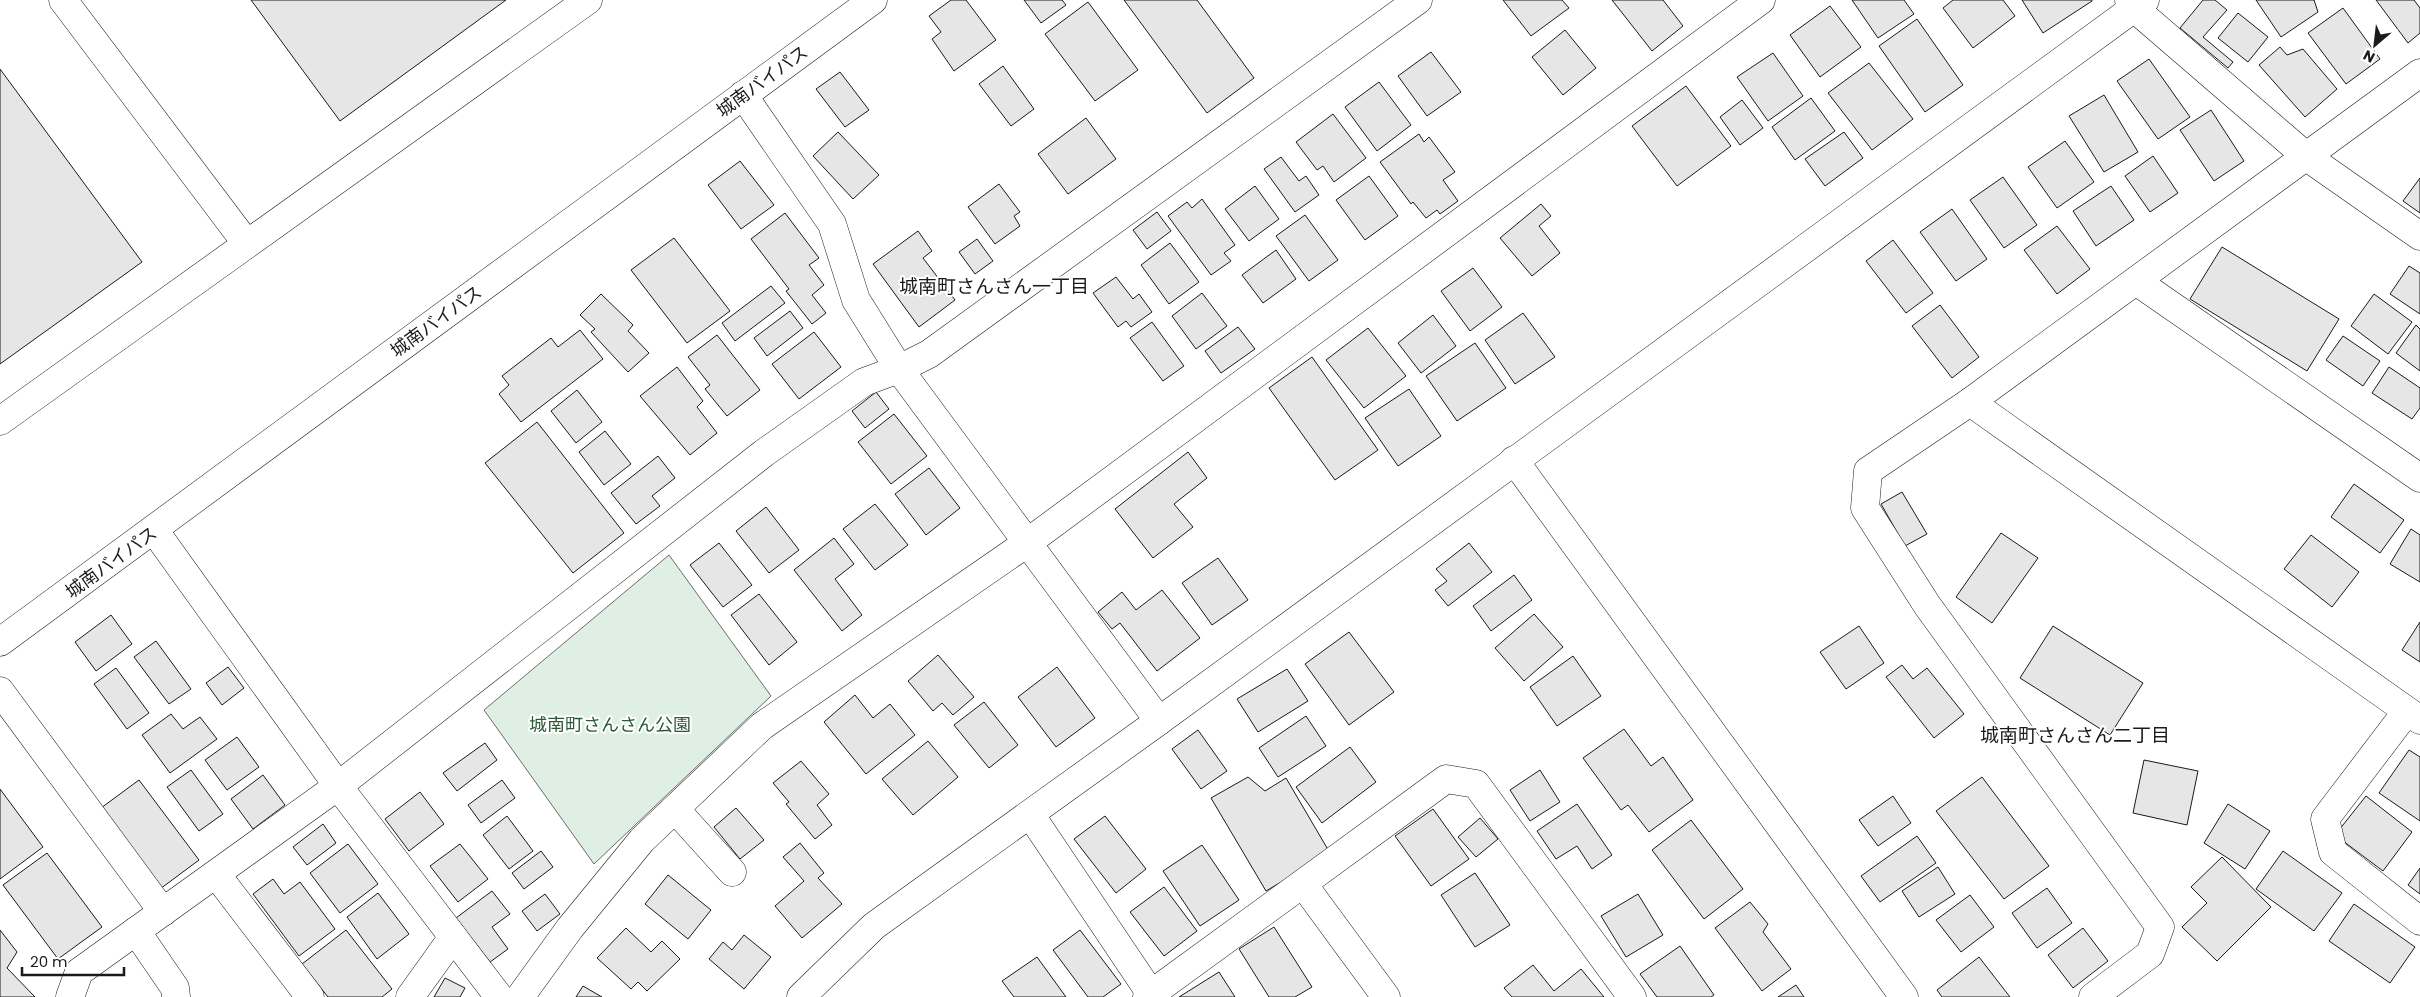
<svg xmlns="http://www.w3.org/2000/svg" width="2420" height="997" font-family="Poppins,'Noto Sans JP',sans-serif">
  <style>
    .green { fill: #e0efe3; stroke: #6a6a6a }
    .building { fill: #e6e6e6; stroke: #1a1a1a }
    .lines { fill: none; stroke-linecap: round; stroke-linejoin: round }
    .minor-casing { stroke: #1a1a1a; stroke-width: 29 }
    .highway-casing { stroke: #1a1a1a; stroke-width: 29 }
    .minor { stroke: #fff; stroke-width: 28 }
    .highway { stroke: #fff; stroke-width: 28 }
    .labels { text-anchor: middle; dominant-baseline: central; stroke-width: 4; stroke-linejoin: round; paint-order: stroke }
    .street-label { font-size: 18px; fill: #1a1a1a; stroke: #fff }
    .park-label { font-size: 18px; fill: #2b5a34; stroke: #fff }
    .neighbourhood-label { font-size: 19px; fill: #1a1a1a; stroke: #fff }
  </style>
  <rect width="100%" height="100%" fill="#fff"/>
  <polygon class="green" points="669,555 771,696 594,864 484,710"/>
  <g class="building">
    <polygon points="251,0 506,0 340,121"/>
    <polygon points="951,0 966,0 996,40 954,71 932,39 941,32 929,16"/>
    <polygon points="1024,0 1062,0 1066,5 1041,23"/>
    <polygon points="1124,0 1197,0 1254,78 1207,113"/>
    <polygon points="1503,0 1562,0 1569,8 1531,36"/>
    <polygon points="1612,0 1663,0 1683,26 1652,51"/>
    <polygon points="1852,0 1904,0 1914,14 1878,38"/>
    <polygon points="1953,0 2003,0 2015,16 1973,48 1943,8"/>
    <polygon points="2022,0 2092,0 2092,1 2043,33"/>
    <polygon points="2203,0 2215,0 2227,10 2203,37 2233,62 2228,68 2180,28"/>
    <polygon points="2256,0 2314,0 2318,12 2281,37"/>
    <polygon points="2376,0 2414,0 2420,8 2420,33 2408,43"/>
    <polygon points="1088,2 1138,70 1095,101 1045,34"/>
    <polygon points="1830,6 1861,47 1820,77 1790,35"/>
    <polygon points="2343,8 2380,59 2346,84 2308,33"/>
    <polygon points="2238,13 2268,37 2248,62 2218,38"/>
    <polygon points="1917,19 1963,85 1925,112 1879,46"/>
    <polygon points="1565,30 1596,68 1563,95 1532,57"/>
    <polygon points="2280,47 2287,55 2303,49 2337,89 2305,117 2259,65"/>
    <polygon points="1431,52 1461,92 1427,116 1398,76"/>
    <polygon points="1773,53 1803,96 1768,121 1737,77"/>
    <polygon points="2149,59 2190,117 2158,139 2117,81"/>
    <polygon points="1869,63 1913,119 1872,150 1828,93"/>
    <polygon points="1003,66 1034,109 1011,126 979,84"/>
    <polygon points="0,69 142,262 0,364"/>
    <polygon points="840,72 869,110 845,127 816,89"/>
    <polygon points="1379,82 1411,125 1377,151 1345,107"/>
    <polygon points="1686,86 1731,146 1677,186 1632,126"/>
    <polygon points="2104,95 2138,152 2104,172 2069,116"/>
    <polygon points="1811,98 1835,131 1795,160 1772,127"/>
    <polygon points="1742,100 1763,128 1740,145 1720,117"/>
    <polygon points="2211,110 2244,161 2214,181 2180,130"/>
    <polygon points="1333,114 1366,158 1334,182 1323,166 1317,170 1296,142"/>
    <polygon points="1086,118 1116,159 1068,194 1038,154"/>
    <polygon points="838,132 879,175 853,199 813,156"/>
    <polygon points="1844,132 1863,158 1825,186 1805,159"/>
    <polygon points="1419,134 1424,142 1429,137 1455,172 1443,180 1458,201 1440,214 1437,210 1426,218 1413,202 1411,204 1380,162"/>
    <polygon points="2065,141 2094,182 2057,208 2028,167"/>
    <polygon points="2153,156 2178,193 2150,212 2125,176"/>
    <polygon points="1281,157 1299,181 1306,176 1319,195 1295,212 1264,169"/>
    <polygon points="740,161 774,205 741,229 708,185"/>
    <polygon points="1369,176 1398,216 1365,240 1336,200"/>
    <polygon points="2003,177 2037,225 2004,248 1970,200"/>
    <polygon points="2420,178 2420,213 2403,201"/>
    <polygon points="999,184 1020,212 1014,216 1020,226 995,244 968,207"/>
    <polygon points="1255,186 1279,219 1249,241 1225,209"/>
    <polygon points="2111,186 2134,220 2096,246 2073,211"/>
    <polygon points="1202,199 1235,245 1224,253 1231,261 1211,275 1168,216 1187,202 1192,208"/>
    <polygon points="1541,204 1551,216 1539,226 1560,253 1532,276 1500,238"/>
    <polygon points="1952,209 1987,259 1956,281 1920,232"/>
    <polygon points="1157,212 1171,231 1147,249 1133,230"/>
    <polygon points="785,213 819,258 809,265 824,285 812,295 826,313 812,324 786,291 789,289 751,239"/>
    <polygon points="1305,215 1338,260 1309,281 1276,236"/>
    <polygon points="2057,226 2090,269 2057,294 2024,250"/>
    <polygon points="918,231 932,251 923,258 955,300 919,327 873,264"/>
    <polygon points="674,238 730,311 687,343 631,270"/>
    <polygon points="977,239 993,261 975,274 959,252"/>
    <polygon points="1893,240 1933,293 1906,313 1866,261"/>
    <polygon points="1170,243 1199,282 1169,304 1141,265"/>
    <polygon points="2222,247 2339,319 2307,371 2190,299"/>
    <polygon points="1276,250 1296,279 1263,303 1242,275"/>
    <polygon points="2409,266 2420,273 2420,314 2390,294"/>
    <polygon points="1473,268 1502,307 1470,331 1441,291"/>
    <polygon points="1116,277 1133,299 1139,294 1152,312 1131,327 1126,321 1118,327 1093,293"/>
    <polygon points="771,286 785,303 735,341 722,323"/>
    <polygon points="1202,293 1227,326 1196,349 1172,316"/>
    <polygon points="601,294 633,325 628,331 649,353 628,372 591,332 595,329 580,315"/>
    <polygon points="2374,294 2412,322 2388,354 2351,326"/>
    <polygon points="1940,305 1979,357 1952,378 1912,326"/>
    <polygon points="790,311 803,328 767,356 754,338"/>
    <polygon points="1523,313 1555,357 1515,384 1485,340"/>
    <polygon points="1433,315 1456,346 1421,373 1398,343"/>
    <polygon points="1152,322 1184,366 1163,381 1130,338"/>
    <polygon points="2416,325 2420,329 2420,371 2396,353"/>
    <polygon points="1238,327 1255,349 1221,373 1205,351"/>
    <polygon points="1368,328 1406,376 1364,408 1326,360"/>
    <polygon points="580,330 603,359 521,422 499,394 509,385 502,376 551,338 558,347"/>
    <polygon points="814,332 841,367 799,399 772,364"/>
    <polygon points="717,335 760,390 727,416 705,389 710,385 688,357"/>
    <polygon points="2343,336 2380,361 2363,386 2326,360"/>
    <polygon points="1475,343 1506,388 1457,421 1426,376"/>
    <polygon points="1312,357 1378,450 1335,480 1269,388"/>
    <polygon points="677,367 703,401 697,407 717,433 690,455 640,396"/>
    <polygon points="2389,367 2420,388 2420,408 2412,419 2372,393"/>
    <polygon points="1409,389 1441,436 1398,466 1365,418"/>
    <polygon points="577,390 602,422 576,443 551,411"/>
    <polygon points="876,392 889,409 865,428 852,411"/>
    <polygon points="894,414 927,456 891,484 858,442"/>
    <polygon points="537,422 624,533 573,573 485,463"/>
    <polygon points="605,431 631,464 604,485 579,452"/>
    <polygon points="1188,452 1207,478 1174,504 1193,527 1153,558 1115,509"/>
    <polygon points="658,456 675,478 652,496 660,506 636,524 611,493"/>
    <polygon points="929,468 960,508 926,535 895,494"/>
    <polygon points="2354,484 2404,520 2380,553 2331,517"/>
    <polygon points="1902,492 1927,534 1905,546 1881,504"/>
    <polygon points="875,504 908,545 875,570 843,529"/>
    <polygon points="766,507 799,550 769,573 736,531"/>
    <polygon points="2411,529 2420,535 2420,582 2390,564"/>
    <polygon points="2001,533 2038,558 1992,623 1956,597"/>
    <polygon points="2311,535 2359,572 2332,607 2284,569"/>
    <polygon points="834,538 854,564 835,579 862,615 842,631 794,570"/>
    <polygon points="719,543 752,585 723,607 690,565"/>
    <polygon points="1469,543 1492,572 1448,606 1435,590 1447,581 1436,569"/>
    <polygon points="1218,558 1248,600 1212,625 1182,583"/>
    <polygon points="1514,575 1532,600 1491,631 1473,606"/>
    <polygon points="1162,590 1200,638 1157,671 1120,623 1112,629 1098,612 1122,592 1136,610"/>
    <polygon points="759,594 797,642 769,665 731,615"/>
    <polygon points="1534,614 1563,647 1524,681 1495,648"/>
    <polygon points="111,615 132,644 96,671 75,642"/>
    <polygon points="2420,622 2420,662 2402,650"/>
    <polygon points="1859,626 1884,663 1846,689 1820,652"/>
    <polygon points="2053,626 2143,683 2110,735 2020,678"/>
    <polygon points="1349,632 1394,692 1349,725 1305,664"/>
    <polygon points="156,641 191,689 169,704 134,657"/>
    <polygon points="938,655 974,697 953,715 942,703 933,711 908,681"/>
    <polygon points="1573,656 1601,696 1557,726 1530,687"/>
    <polygon points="1902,665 1913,679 1927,668 1964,714 1934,738 1886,677"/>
    <polygon points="228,667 244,688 222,705 206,683"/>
    <polygon points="1057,667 1095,718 1056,747 1018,697"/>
    <polygon points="116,668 149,713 127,729 94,684"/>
    <polygon points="1287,669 1308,701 1258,732 1237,699"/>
    <polygon points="855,695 873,718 890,704 915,735 866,774 824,722"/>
    <polygon points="984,702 1018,745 989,768 954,725"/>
    <polygon points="171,714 183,729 200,717 217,739 170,773 142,735"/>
    <polygon points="1306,716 1326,746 1278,777 1259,748"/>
    <polygon points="1624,729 1651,766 1663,757 1693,800 1649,832 1628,805 1621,810 1583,758"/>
    <polygon points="1198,730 1227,771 1201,789 1172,749"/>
    <polygon points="237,737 259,767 227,790 205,760"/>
    <polygon points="928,741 958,777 913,815 882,779"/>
    <polygon points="485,743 497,760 457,791 443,773"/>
    <polygon points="1350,747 1376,782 1322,823 1296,787"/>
    <polygon points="2409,750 2420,757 2420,821 2379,793"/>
    <polygon points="2144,760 2198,771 2187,825 2133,813"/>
    <polygon points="801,761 829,794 817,805 832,825 815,839 786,804 789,802 773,783"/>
    <polygon points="191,770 223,814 199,831 167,787"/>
    <polygon points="1540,770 1560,802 1530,821 1510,790"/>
    <polygon points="263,775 285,805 253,829 231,799"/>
    <polygon points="1248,777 1265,791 1286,778 1330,853 1266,891 1211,798"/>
    <polygon points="1982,777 2049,866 2004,899 1936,811"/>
    <polygon points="139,780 199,860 160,889 101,808"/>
    <polygon points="502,780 515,798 481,823 468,805"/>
    <polygon points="0,789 43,847 0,879"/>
    <polygon points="420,792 444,824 409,851 385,819"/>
    <polygon points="1893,796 1911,823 1878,846 1859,820"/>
    <polygon points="2366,796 2412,832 2383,871 2335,835"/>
    <polygon points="1577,804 1612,855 1592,869 1577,846 1556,859 1537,831"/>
    <polygon points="2228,804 2270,831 2245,869 2204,843"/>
    <polygon points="736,808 764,840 740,859 714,827"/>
    <polygon points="1433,809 1469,859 1431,886 1395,836"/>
    <polygon points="507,816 533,851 509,869 483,835"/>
    <polygon points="1105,816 1146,869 1116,893 1074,839"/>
    <polygon points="1480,818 1498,839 1476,857 1458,837"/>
    <polygon points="1691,820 1743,889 1704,919 1652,850"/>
    <polygon points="323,824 336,843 307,865 293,847"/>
    <polygon points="1917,836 1936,863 1880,902 1861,876"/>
    <polygon points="800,843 824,873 818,878 842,904 802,938 775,906 804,881 783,857"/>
    <polygon points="348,844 378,884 340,913 310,873"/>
    <polygon points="460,844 488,879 458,902 430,866"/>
    <polygon points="1202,845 1239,900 1200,926 1163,871"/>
    <polygon points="541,851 553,867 524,889 512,873"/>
    <polygon points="2283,851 2342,893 2314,931 2256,889"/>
    <polygon points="47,853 102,927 58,959 3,885"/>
    <polygon points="2222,857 2271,907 2217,961 2182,927 2207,903 2191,887"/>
    <polygon points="1938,867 1955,894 1919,917 1902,891"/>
    <polygon points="2420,868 2420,894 2408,885"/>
    <polygon points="1475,873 1510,925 1475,947 1441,895"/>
    <polygon points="668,875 711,910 688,939 645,904"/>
    <polygon points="273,879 284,894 300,882 335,929 299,956 253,894"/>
    <polygon points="1164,887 1197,931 1164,956 1130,912"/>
    <polygon points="2047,888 2072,923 2037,948 2012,913"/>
    <polygon points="492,891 510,914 492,927 508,949 490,962 456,918"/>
    <polygon points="378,893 409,934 377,959 347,917"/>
    <polygon points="545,894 560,914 537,931 522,911"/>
    <polygon points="1638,894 1663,935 1626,957 1601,916"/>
    <polygon points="1970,895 1994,927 1961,952 1936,920"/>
    <polygon points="1750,902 1768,924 1763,932 1791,969 1762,991 1715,928"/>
    <polygon points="2354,904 2415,947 2390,983 2329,941"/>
    <polygon points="1274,927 1312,987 1295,997 1269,997 1239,949"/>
    <polygon points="626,928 651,952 662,941 680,959 647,991 638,982 631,989 597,958"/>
    <polygon points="2083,928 2108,961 2073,988 2048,955"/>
    <polygon points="0,930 17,952 7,968 35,997 0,997"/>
    <polygon points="346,930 392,989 382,997 328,997 302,964"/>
    <polygon points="1080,930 1121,984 1103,997 1088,997 1053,950"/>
    <polygon points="744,935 771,957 744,989 709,959 723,942 732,950"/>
    <polygon points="1680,946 1714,995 1711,997 1657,997 1640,974"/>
    <polygon points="1037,957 1066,997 1014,997 1002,981"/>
    <polygon points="1979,957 2010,997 1942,997 1937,990"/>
    <polygon points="1533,965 1554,991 1581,969 1604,997 1512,997 1504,988"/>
    <polygon points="1219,972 1235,997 1179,997"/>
    <polygon points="445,978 465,988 460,997 434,997"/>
    <polygon points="1796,985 1804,997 1778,997"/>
    <polygon points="583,986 595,993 602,997 576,997"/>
  </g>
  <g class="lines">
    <defs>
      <g id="minor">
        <polyline points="63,0 247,244"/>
        <polyline points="2129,0 2134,8 2307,157 2420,236"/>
        <polyline points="743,95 832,224 856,300 899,369 1159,721"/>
        <polyline points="2136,281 2420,478"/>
        <polyline points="1970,402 2420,720"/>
        <polyline points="0,421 588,0"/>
        <polyline points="1514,460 1904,997"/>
        <polyline points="154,530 338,786 499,997"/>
        <polyline points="0,691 163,912"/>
        <polyline points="2407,711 2325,819 2333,852 2420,921"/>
        <polyline points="675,809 732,872"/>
        <polyline points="1030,814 1153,997"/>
        <polyline points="216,874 310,997"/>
        <polyline points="1303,884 1386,997"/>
        <polyline points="136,931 175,988 176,997"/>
        <polyline points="70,997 79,972 338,786 764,453 864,382 899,369 929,354 1418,0"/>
        <polyline points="410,997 453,937"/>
        <polyline points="520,997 570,928 642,840 762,726 1027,543 1761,0"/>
        <polyline points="801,997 874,926 1159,721 2145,0"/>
        <polyline points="1147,997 1446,779 1476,784 1632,997"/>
        <polyline points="2093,997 2150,954 2160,927 1927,605 1865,508 1868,471 1970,402 2420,73"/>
      </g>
      <polyline id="highway" points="0,642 873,0"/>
    </defs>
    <use href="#minor" class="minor-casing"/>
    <use href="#highway" class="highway-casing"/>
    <use href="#minor" class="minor"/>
    <use href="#highway" class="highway"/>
  </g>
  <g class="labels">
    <g class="street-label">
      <text transform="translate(762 81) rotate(-36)">城南バイパス</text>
      <text transform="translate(436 321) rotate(-36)">城南バイパス</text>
      <text transform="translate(111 562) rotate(-36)">城南バイパス</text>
    </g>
    <g class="park-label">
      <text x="610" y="724">城南町さんさん公園</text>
    </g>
    <g class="neighbourhood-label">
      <text x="994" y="286">城南町さんさん一丁目</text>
      <text x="2075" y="735">城南町さんさん二丁目</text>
    </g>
  </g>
  <g transform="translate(2375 45) rotate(208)" stroke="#ffffff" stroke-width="4" paint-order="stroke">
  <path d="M0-4L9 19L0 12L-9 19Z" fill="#1a1a1a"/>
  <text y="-8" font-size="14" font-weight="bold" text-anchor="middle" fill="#1a1a1a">N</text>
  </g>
  <path d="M22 967v8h102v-8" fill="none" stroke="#1a1a1a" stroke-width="2.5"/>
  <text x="30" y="967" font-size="15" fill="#1a1a1a" stroke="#ffffff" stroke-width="4" paint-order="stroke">20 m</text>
</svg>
